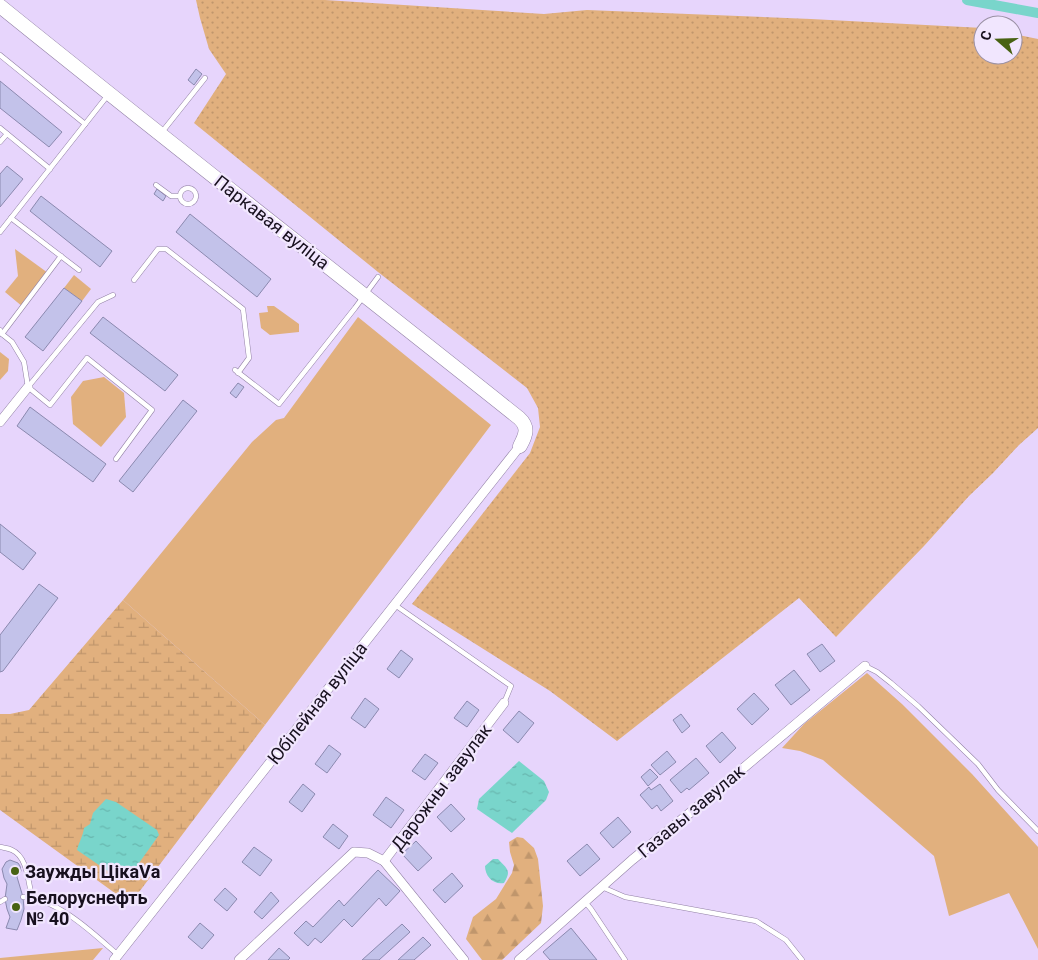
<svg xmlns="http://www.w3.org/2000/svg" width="1038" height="960" font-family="Roboto,sans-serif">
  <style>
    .green { fill: #e1b07e }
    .forest { fill: url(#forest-firs) }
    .wetland { fill: url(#wetland-marsh) }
    .garden { fill: url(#garden-dots) }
    .water { fill: url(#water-ripples) }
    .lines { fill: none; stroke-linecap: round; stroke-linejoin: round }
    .canal { stroke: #79d5cb; stroke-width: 10 }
    .building { fill: #c3c2ea; stroke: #8b89af }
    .lane-casing { stroke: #9382a6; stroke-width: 5.5 }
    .street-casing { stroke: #9382a6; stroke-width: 10 }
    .secondary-casing { stroke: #9382a6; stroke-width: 15 }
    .lane { stroke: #fff; stroke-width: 4.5 }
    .street { stroke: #fff; stroke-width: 9 }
    .secondary { stroke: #fff; stroke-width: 14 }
    .poi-dot { fill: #486212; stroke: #f1e6fe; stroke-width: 2 }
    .labels { text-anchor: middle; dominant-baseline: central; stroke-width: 4.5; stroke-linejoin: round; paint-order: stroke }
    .street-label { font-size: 18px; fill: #17101e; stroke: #f1e6fe }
    .poi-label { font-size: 18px; font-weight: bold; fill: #17101e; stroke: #f1e6fe; text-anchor: start }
  </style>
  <defs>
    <pattern id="forest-firs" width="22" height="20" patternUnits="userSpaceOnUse" patternTransform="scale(1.25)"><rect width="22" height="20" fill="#e1b07e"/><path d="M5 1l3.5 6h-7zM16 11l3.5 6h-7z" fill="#c0966c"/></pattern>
    <pattern id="wetland-marsh" width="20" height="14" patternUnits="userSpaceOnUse" patternTransform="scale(1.25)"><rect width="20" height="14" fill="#e1b07e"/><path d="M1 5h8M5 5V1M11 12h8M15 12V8" fill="none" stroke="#c0966c"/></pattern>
    <pattern id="garden-dots" width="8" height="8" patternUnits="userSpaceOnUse" patternTransform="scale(1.25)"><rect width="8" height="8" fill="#e1b07e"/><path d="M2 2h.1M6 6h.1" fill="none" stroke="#c0966c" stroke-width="1.8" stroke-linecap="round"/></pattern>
    <pattern id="water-ripples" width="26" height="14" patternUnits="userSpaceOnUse" patternTransform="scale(1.25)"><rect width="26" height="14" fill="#79d5cb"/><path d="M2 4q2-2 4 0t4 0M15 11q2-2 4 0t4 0" fill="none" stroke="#68b6ae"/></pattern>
  </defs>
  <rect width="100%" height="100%" fill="#e7d5fc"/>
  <g class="green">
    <polygon points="15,249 48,273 23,307 5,292 18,276"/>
    <polygon points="74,275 91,289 82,301 64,288"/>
    <polygon points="267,306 274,306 299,324 299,332 270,335 261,328 259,313 268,312"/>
    <polygon points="358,317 491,425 265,725 123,600 252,442 276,420 284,418"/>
    <polygon points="0,352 9,359 8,371 0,380"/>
    <polygon points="104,377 124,393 126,417 101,447 73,424 71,397 83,381"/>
    <polygon points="867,673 902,704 972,774 1038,847 1038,949 1009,893 949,916 934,856 823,760 800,751 782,748 804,724"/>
    <polygon points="103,948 93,960 0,960 0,958"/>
  </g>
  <polygon class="forest" points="517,837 523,838 534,848 538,859 543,906 541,923 502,960 482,960 466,939 473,917 496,899 512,873 514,865 510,852 509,842"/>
  <polygon class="wetland" points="123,600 265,725 130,904 0,810 0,714 10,714 29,710"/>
  <polygon class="garden" points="196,0 325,0 544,14 587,10 811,19 983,28 983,55 1013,55 1013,34 1038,39 1038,428 1019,445 993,473 969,496 924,546 836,637 799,598 617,741 550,691 412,604 530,453 540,427 538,408 527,388 378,272 194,123 226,74 209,49 200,18"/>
  <g class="water">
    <polygon points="519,761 544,781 549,792 546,800 512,833 477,809 479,799"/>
    <path d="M106 799 116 802 157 830 159 835 129 877 123 880 115 876 77 850C79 842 83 836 84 828L90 824 93 813Z"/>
    <path d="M493 859H498C507 869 512 870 504 883 493 885 485 876 485 866Z"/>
  </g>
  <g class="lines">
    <polyline class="canal" points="967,0 1038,13"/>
  </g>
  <g class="building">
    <polygon points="196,69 202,74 194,85 188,80"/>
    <polygon points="0,81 62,132 49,147 0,108"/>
    <polygon points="7,166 23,179 0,207 0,174"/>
    <polygon points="157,189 166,196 163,201 154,194"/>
    <polygon points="41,196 112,251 100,267 30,211"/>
    <polygon points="190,214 271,279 257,297 176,232"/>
    <polygon points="64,288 82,301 43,351 25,337"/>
    <polygon points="103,317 178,375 165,391 90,333"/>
    <polygon points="238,383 244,387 236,398 230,393"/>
    <polygon points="183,400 197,411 133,492 119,481"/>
    <polygon points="30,407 106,464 93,482 17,426"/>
    <polygon points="0,524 36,553 23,570 0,552"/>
    <polygon points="39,584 58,598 3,671 0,672 0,635"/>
    <polygon points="822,644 835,661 820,672 807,654"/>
    <polygon points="401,650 413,659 399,678 387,669"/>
    <polygon points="794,670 810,690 791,705 775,685"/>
    <polygon points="754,693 769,709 752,725 737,709"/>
    <polygon points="365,698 379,709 365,728 351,718"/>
    <polygon points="467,701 479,710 467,727 454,718"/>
    <polygon points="519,711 534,723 518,743 503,730"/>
    <polygon points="681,714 690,726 682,733 673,720"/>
    <polygon points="722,732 736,748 720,763 706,746"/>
    <polygon points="329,745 341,754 327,773 315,764"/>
    <polygon points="667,751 676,762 660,775 651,765"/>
    <polygon points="425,754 438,763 425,780 412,771"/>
    <polygon points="696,758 709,773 689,790 687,788 681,793 670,780"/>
    <polygon points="650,769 658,777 648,786 641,777"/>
    <polygon points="303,784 315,794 302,812 289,802"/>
    <polygon points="660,784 673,801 661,811 657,805 652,809 640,795 649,787 651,790"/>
    <polygon points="386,797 404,810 391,828 373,815"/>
    <polygon points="451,804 465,819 451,832 437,817"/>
    <polygon points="618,817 631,832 613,848 600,833"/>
    <polygon points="333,824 348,836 339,849 323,837"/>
    <polygon points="416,841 432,858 418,871 402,854"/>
    <polygon points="587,844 600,859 580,876 567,861"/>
    <polygon points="254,847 272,860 260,876 242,862"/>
    <polygon points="10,860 18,863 20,866 21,871 17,877 23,897 24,909 21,920 17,930 6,928 10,917 7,909 5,899 7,884 4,878 2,869 6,862"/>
    <polygon points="378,870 400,891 386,906 379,898 352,927 344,919 321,943 315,938 308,946 294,933 306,921 313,927 339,900 344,906"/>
    <polygon points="452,873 463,886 445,903 433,890"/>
    <polygon points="225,888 237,899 227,911 214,900"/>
    <polygon points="271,892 279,901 262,919 254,912"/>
    <polygon points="200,923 214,935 202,949 188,937"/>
    <polygon points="402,924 410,932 379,960 362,960"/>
    <polygon points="571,928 597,960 550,960 543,952"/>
    <polygon points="423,937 431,945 414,960 398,960"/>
    <polygon points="279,948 290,958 288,960 268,960"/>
  </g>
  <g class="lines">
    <defs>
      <g id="lane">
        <polyline points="0,55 85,124"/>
        <polyline points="0,128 50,169"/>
        <polyline points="162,132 205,78"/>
        <polyline points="0,142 7,134"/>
        <polyline points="156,185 171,196 179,196"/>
        <circle cx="188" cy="196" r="8"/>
        <polyline points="11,218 79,270"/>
        <polyline points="0,232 108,95"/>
        <polyline points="134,280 158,249 166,249 243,309 249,358 238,373"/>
        <polyline points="0,330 2,334 12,342 24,362 28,387 50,405 87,358 152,410 116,459"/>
        <polyline points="2,334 61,256"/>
        <polyline points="235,370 279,404 355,308 378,277"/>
        <polyline points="28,387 98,302 113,295"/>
        <polyline points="395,605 511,686 504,703"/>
        <polyline points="865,666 877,672 891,683 918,706 978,764 998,790 1038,831"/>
        <path d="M0 847C4 848 8 848 12 850 28 857 28 883 32 897"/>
        <polyline points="602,887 625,897 756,921 786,940 802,960"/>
        <path d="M23 897C58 899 93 933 118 955"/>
        <polyline points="0,902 5,899"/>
        <polyline points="585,902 591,909 625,960"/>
      </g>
      <g id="street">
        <polyline points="0,422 28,387"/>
        <polyline points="384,861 464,960"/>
        <polyline points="114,960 520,446"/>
        <polyline points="239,960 354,852 368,853 384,861 504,703"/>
        <polyline points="519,960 632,860 691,812 865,666"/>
      </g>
      <path id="secondary" d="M0 6C172 145 346 280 519 418 529 427 526 435 520 446"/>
    </defs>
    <use href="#lane" class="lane-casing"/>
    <use href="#street" class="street-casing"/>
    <use href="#secondary" class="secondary-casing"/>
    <use href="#lane" class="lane"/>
    <use href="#street" class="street"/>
    <use href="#secondary" class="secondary"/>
  </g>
  <g class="poi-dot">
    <circle cx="15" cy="871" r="5"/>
    <circle cx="16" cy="907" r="5"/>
  </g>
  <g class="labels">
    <g class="street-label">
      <text transform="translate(272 222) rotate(38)">Паркавая вуліца</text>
      <text transform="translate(317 703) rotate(-52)">Юбілейная вуліца</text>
      <text transform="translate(441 787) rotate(-53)">Дарожны завулак</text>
      <text transform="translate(691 811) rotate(-40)">Газавы завулак</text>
    </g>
    <g class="poi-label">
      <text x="25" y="871">Заужды ЦікаVа</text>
      <text x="26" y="897">Белоруснефть<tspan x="26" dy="21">№ 40</tspan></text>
    </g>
  </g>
  <g transform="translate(998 40) rotate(290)"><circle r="24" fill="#f1e6fe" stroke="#9a90a4"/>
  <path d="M0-4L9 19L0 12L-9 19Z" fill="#486212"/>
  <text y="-8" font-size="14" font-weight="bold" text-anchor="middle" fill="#17101e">С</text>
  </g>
</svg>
